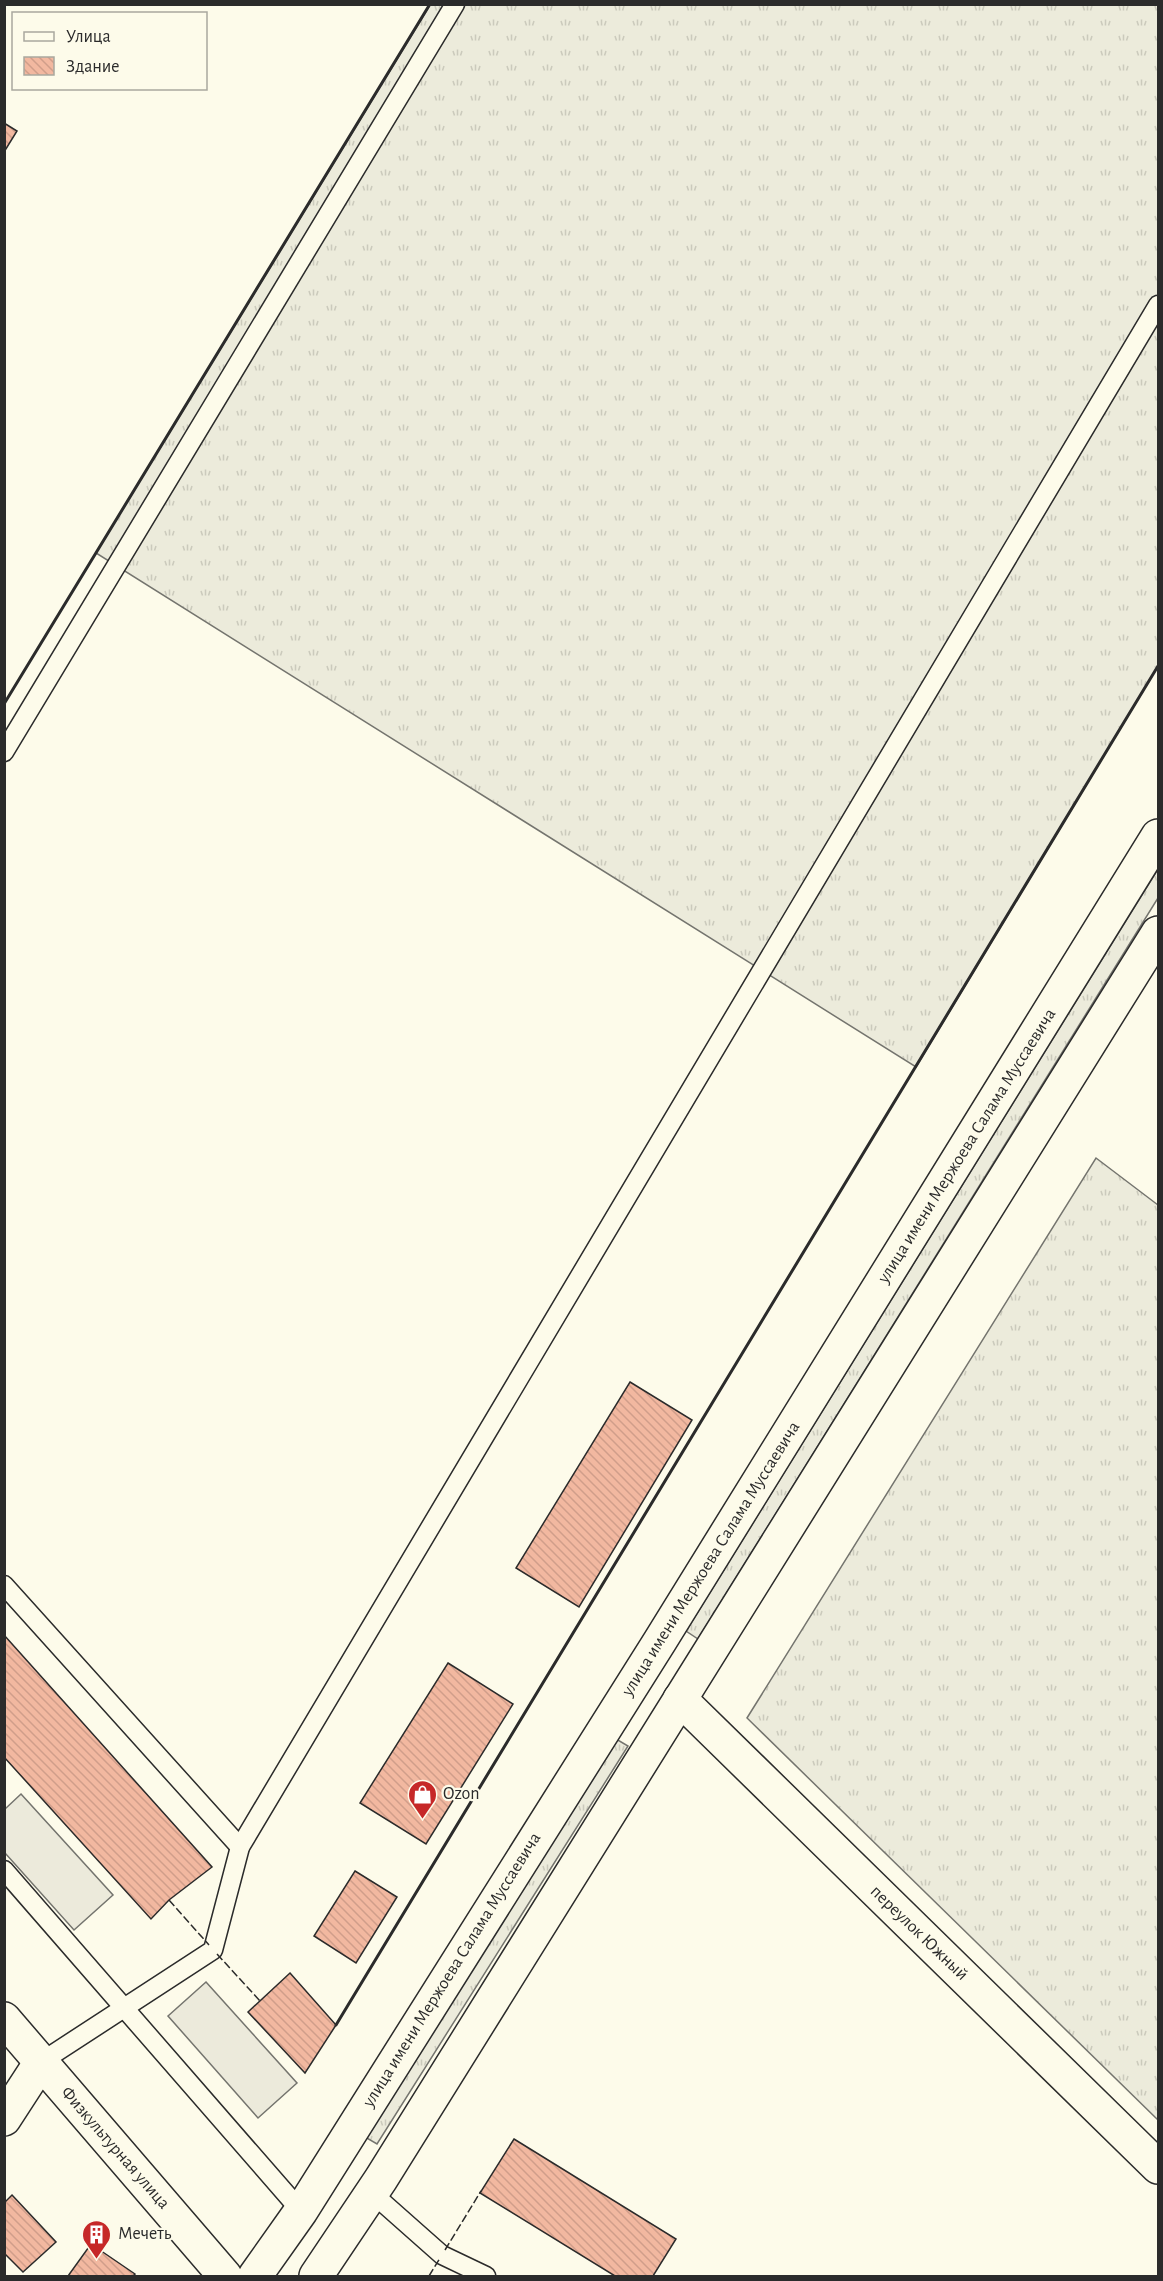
<svg xmlns="http://www.w3.org/2000/svg" width="1163" height="2281" font-family="'Alegreya Sans',sans-serif">
  <style>
    .grass { fill: url(#grass-tufts); stroke: #74746e; stroke-width: 1.5 }
    .parking { fill: #eceadb; stroke: #74746e; stroke-width: 1.5 }
    .building { fill: url(#building-back-hatch); stroke: #2b2b2b; stroke-width: 1.5 }
    .lines { fill: none; stroke-linecap: round; stroke-linejoin: round }
    .service-casing { stroke: #2b2b2b; stroke-width: 21 }
    .minor-casing { stroke: #2b2b2b; stroke-width: 36 }
    .tertiary-casing { stroke: #2b2b2b; stroke-width: 36 }
    .secondary-casing { stroke: #2b2b2b; stroke-width: 36 }
    .service { stroke: #fdfbea; stroke-width: 18 }
    .minor { stroke: #fdfbea; stroke-width: 33 }
    .tertiary { stroke: #fdfbea; stroke-width: 33 }
    .secondary { stroke: #fdfbea; stroke-width: 33 }
    .fence { stroke: #2b2b2b; stroke-width: 1.5; stroke-dasharray: 8 3; stroke-linecap: butt }
    .wall { stroke: #2b2b2b; stroke-width: 3 }
    .labels { text-anchor: middle; dominant-baseline: central; stroke-width: 4.5; stroke-linejoin: round; paint-order: stroke }
    .street-label { font-size: 18px; fill: #2b2b2b; stroke: #fdfbea }
    .poi-label { font-size: 18px; fill: #2b2b2b; stroke: #fdfbea; text-anchor: start }
  </style>
  <defs>
    <pattern id="grass-tufts" width="24" height="20" patternUnits="userSpaceOnUse" patternTransform="scale(1.5)"><rect width="24" height="20" fill="#ecebdb"/><path d="M3 7l-1-3M5 7V3M7 7l1-3M15 17l-1-3M17 17v-4M19 17l1-3" fill="none" stroke="#cbcabc"/></pattern>
    <pattern id="building-back-hatch" width="6" height="6" patternUnits="userSpaceOnUse" patternTransform="scale(1.5)"><rect width="6" height="6" fill="#f2b8a0"/><path d="M-1 5l2 2M0 0l6 6M5-1l2 2" fill="none" stroke="#d09e8a"/></pattern>
  </defs>
  <rect width="100%" height="100%" fill="#fdfbea"/>
  <g class="grass">
    <polygon points="430,5 1158,5 1158,666 916,1067 96,553"/>
    <polygon points="1158,869 1158,898 698,1639 686,1631"/>
    <polygon points="1096,1158 1158,1205 1158,2120 747,1718"/>
    <polygon points="611,1736 628,1746 377,2144 365,2137"/>
  </g>
  <g class="parking">
    <polygon points="21,1794 113,1895 74,1930 5,1853 5,1809"/>
    <polygon points="206,1982 297,2083 258,2118 168,2016"/>
  </g>
  <g class="building">
    <polygon points="4,123 17,131 4,152"/>
    <polygon points="630,1382 692,1420 579,1607 516,1568"/>
    <polygon points="4,1635 212,1867 169,1900 151,1919 4,1757"/>
    <polygon points="448,1663 513,1704 426,1844 360,1803"/>
    <polygon points="355,1871 397,1897 356,1963 314,1936"/>
    <polygon points="290,1973 336,2025 305,2073 248,2012"/>
    <polygon points="514,2139 676,2239 653,2276 615,2276 480,2193"/>
    <polygon points="12,2195 56,2242 23,2272 4,2253 4,2203"/>
    <polygon points="91,2244 135,2274 133,2276 68,2276"/>
  </g>
  <g class="lines">
    <defs>
      <g id="service">
        <polyline points="4,752 455,4"/>
        <polyline points="4,1585 240,1847"/>
        <polyline points="4,1870 301,2211"/>
        <polyline points="41,2062 213,1950 240,1847 1158,305"/>
        <polyline points="372,2193 442,2255 486,2276"/>
      </g>
      <g id="minor">
        <polyline points="680,1699 1158,2167"/>
        <polyline points="4,2119 41,2062"/>
      </g>
      <g id="tertiary">
        <polyline points="255,2276 301,2211 660,1641 1158,836"/>
        <polyline points="316,2276 381,2179 1158,933"/>
      </g>
      <polyline id="secondary" points="4,2019 225,2276"/>
    </defs>
    <use href="#service" class="service-casing"/>
    <use href="#minor" class="minor-casing"/>
    <use href="#tertiary" class="tertiary-casing"/>
    <use href="#secondary" class="secondary-casing"/>
    <use href="#service" class="service"/>
    <use href="#minor" class="minor"/>
    <use href="#tertiary" class="tertiary"/>
    <use href="#secondary" class="secondary"/>
    <g class="fence">
      <polyline points="169,1900 209,1945"/>
      <polyline points="217,1954 260,2001"/>
      <polyline points="445,2250 481,2191"/>
      <polyline points="429,2276 440,2258"/>
    </g>
    <g class="wall">
      <polyline points="4,704 430,4"/>
      <polyline points="336,2025 1158,666"/>
    </g>
  </g>
  <defs>
    <symbol id="shop-pin" viewBox="-11 -11 22 30"><path d="M0 17L-7.5 6A9.5 9.5 0 1 1 7.5 6Z" fill="#c62828" stroke="#fdfbea"/><path d="M-5-2.5h2.3a2.7 3.5 0 0 1 5.4 0H5L5.5 6h-11ZM-1.5-2.5h3a1.5 2.3 0 0 0-3 0Z" fill="#fff"/></symbol>
    <symbol id="building-pin" viewBox="-11 -11 22 30"><path d="M0 17L-7.5 6A9.5 9.5 0 1 1 7.5 6Z" fill="#c62828" stroke="#fdfbea"/><path d="M-4-6H4V6H1V3H-1V6H-4ZM-2.5-4.3h1.7v1.8h-1.7ZM.8-4.3h1.7v1.8H.8ZM-2.5-1h1.7V.8h-1.7ZM.8-1h1.7V.8H.8Z" fill="#fff"/></symbol>
  </defs>
  <g fill-rule="evenodd">
    <use href="#shop-pin" x="406" y="1778" width="33" height="45"/>
    <use href="#building-pin" x="80" y="2218" width="33" height="45"/>
  </g>
  <g class="labels">
    <g class="street-label">
      <text transform="translate(967 1146) rotate(-58)">улица имени Мержоева Салама Муссаевича</text>
      <text transform="translate(711 1559) rotate(-58)">улица имени Мержоева Салама Муссаевича</text>
      <text transform="translate(919 1933) rotate(44)">переулок Южный</text>
      <text transform="translate(452 1970) rotate(-58)">улица имени Мержоева Салама Муссаевича</text>
      <text transform="translate(115 2148) rotate(49)">Физкультурная улица</text>
    </g>
    <g class="poi-label">
      <text x="443" y="1794">Ozon</text>
      <text x="118" y="2234">Мечеть</text>
    </g>
  </g>
  <rect width="1163" height="2281" fill="none" stroke="#2b2b2b" stroke-width="12"/>
  <rect x="12" y="12" width="195" height="78" fill="#fdfbea" stroke="#a9a89e" stroke-width="1.5"/>
  <rect x="24" y="32" width="30" height="9" fill="#fdfbea" stroke="#a9a89e" stroke-width="1.5"/>
  <text x="66" y="42" font-size="18" fill="#2b2b2b">Улица</text>
  <rect x="24" y="57" width="30" height="18" fill="url(#building-back-hatch)" stroke="#a9a89e" stroke-width="1.5"/>
  <text x="66" y="72" font-size="18" fill="#2b2b2b">Здание</text>
</svg>
